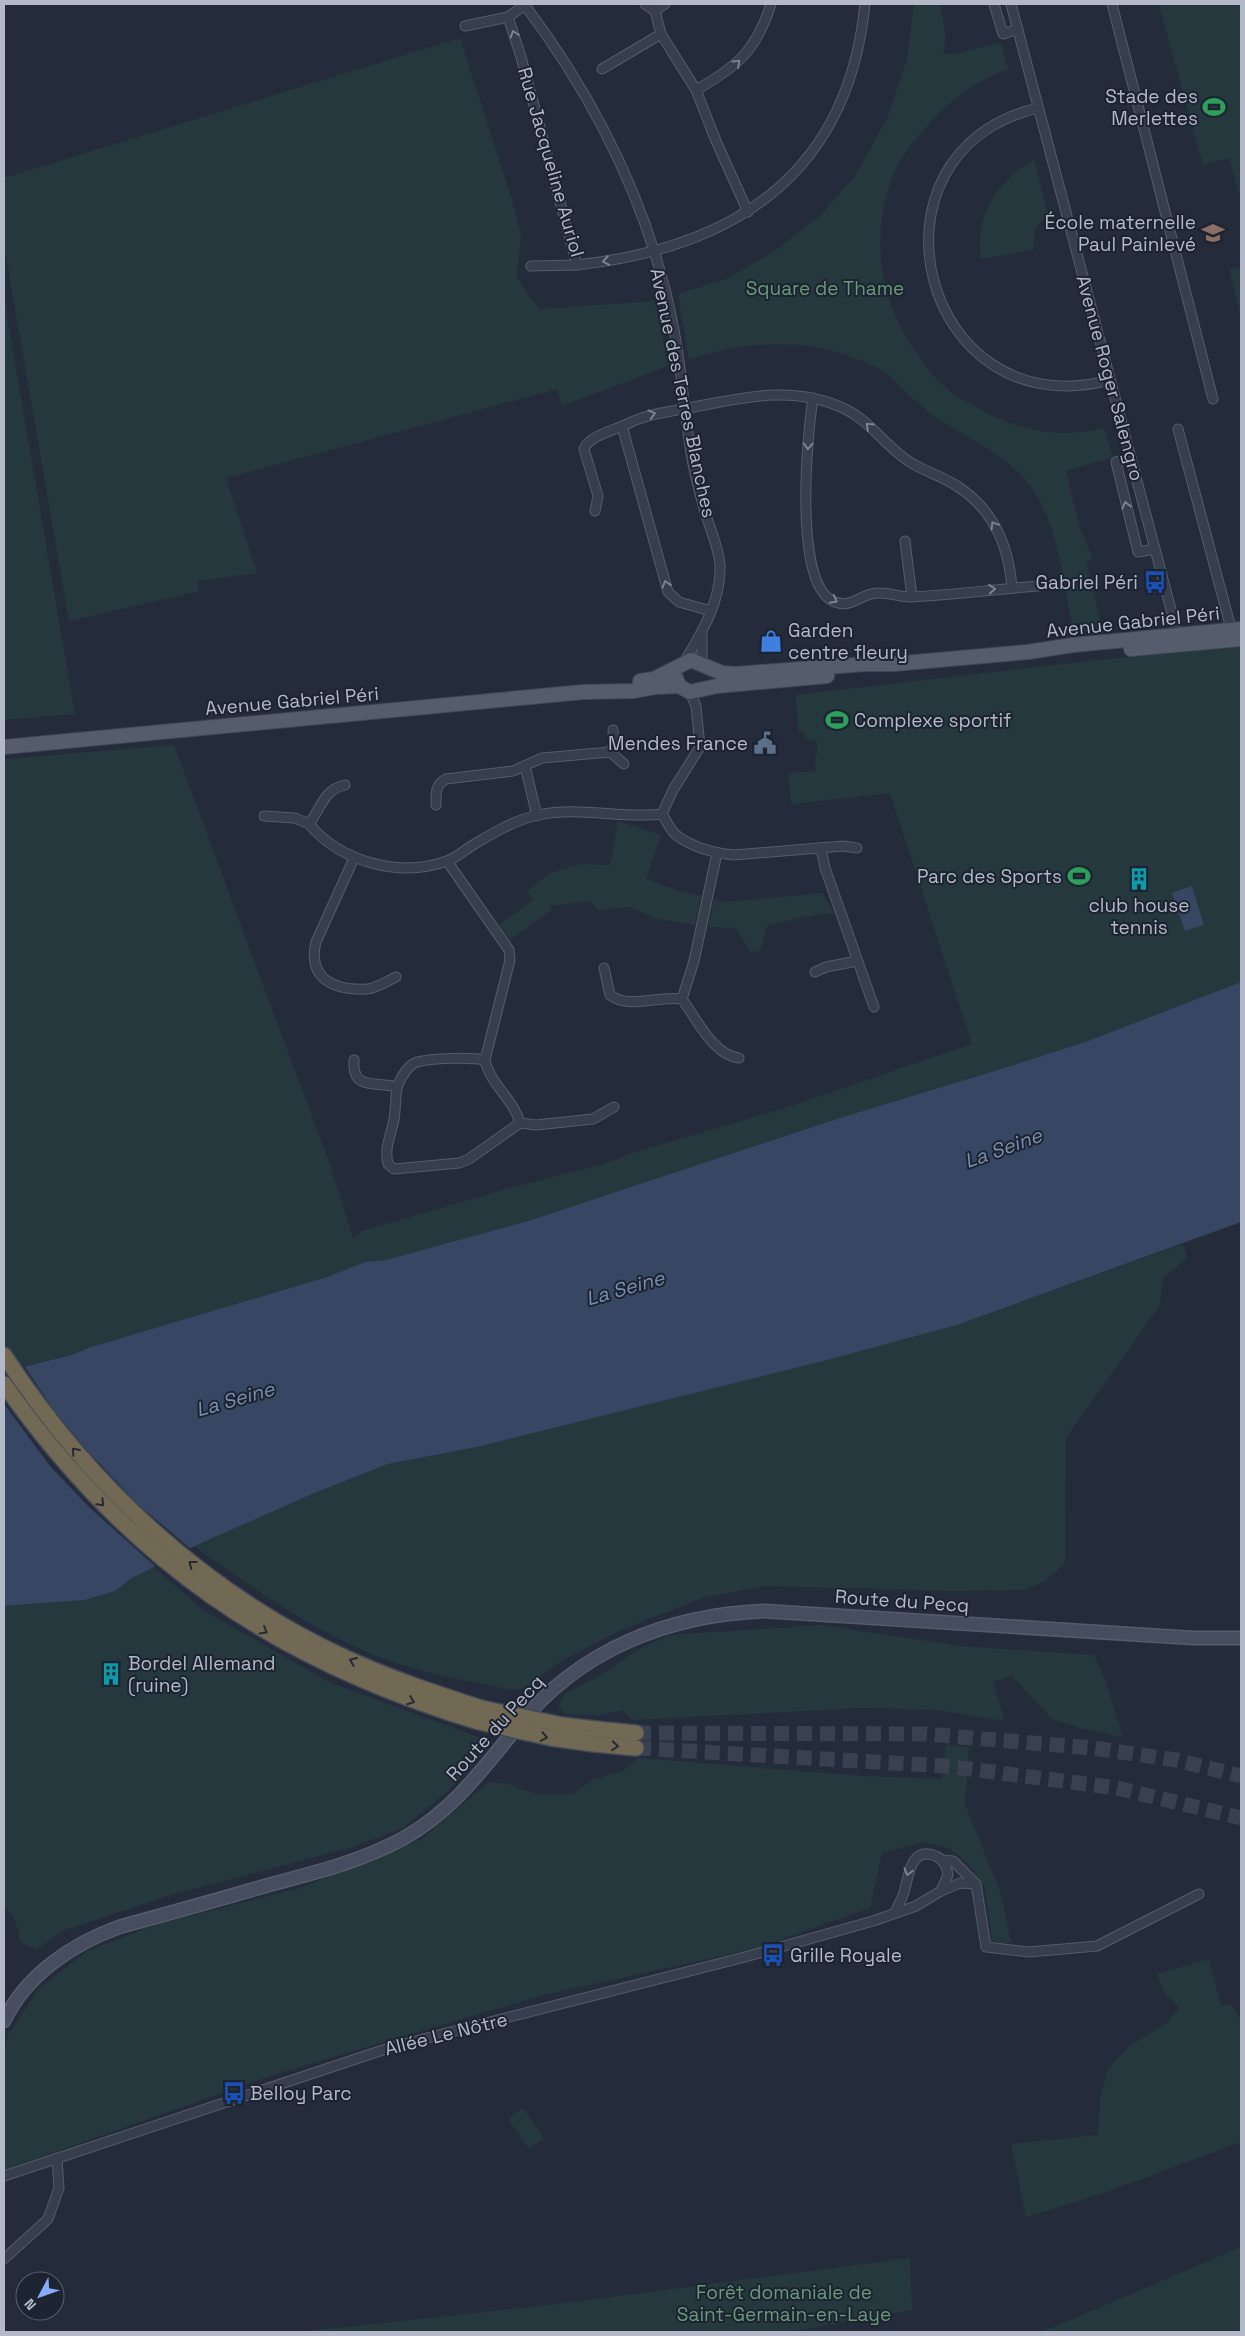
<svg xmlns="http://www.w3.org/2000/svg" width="1245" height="2336" font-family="'Space Grotesk',sans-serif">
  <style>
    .green { fill: #25383d }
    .water { fill: #374663 }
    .pier { fill: #242c3c }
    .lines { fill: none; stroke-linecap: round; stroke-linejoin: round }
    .highway-tunnel { stroke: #394151; stroke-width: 15; stroke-dasharray: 15 8; stroke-linecap: butt }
    .street-casing { stroke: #555c6a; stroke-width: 11 }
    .secondary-casing { stroke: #555c6a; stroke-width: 15 }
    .primary-casing { stroke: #404755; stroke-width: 16 }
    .highway-casing { stroke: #424957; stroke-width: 18 }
    .street { stroke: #373e4d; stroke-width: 9 }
    .secondary { stroke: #454d5f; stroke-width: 12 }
    .primary { stroke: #555d6d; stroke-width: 14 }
    .highway { stroke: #726954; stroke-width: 15 }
    .highway-bridge-casing { stroke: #424957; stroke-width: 18; stroke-linecap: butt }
    .highway-bridge { stroke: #726954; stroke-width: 15 }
    .oneway { stroke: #7b8291 }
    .oneway2 { stroke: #252a34 }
    .labels { text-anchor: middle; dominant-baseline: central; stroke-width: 4; stroke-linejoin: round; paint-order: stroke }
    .poi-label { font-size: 19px; fill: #b3b9c8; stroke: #1c2331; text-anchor: end }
    .street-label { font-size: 19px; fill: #b3b9c8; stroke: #1c2331 }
    .park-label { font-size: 19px; fill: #6a9979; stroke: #1c2331 }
    .water-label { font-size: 20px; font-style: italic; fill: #7b8db0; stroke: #1c2331 }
  </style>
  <rect width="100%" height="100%" fill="#242c3c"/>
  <g class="green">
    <path d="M914 4H940L946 37 943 54H955L1001 42 1008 69C976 80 951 99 929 124 914 140 898 160 891 181 869 243 882 308 921 359 928 369 936 380 946 388 955 396 967 402 978 408 1018 431 1059 439 1104 428L1113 457 1066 471 1080 528 1093 559 1086 561 1104 635 1073 630C1064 584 1060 537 1037 496 1018 463 986 448 956 430 940 421 923 408 910 396 903 390 896 381 889 375 879 368 866 362 855 358 800 337 744 341 689 360L678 294 726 279 769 255 819 217 854 177 887 119 907 59Z"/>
    <polygon points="1159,4 1241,4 1241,200 1229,158 1203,165"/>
    <polygon points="460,38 512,200 521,235 517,276 526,292 540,309 655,301 668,366 562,406 557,389 226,478 257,573 198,581 199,591 69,621 4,245 4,178"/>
    <path d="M1034 160 1048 213 1035 229 1033 250 981 259C974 218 998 179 1034 160Z"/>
    <polygon points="1241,267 1241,317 1229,270"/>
    <polygon points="4,298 75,714 4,720"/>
    <polygon points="1241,647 1241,982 1088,1041 1014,1065 843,1117 528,1221 386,1260 365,1262 327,1277 91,1347 71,1355 4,1372 4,759 174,745 330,1165 353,1238 362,1231 510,1188 597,1166 639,1151 782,1109 972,1044 890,793 791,804 788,773 816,771 815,754 818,754 816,739 805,740 804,732 799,732 795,695 1097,660"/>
    <polygon points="618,821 661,835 646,879 681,892 701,896 695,925 654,918 631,907 598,910 591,901 549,906 550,911 510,940 499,925 533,900 527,891 550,873 581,864 610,865"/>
    <polygon points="823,893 834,913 802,917 767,926 760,951 751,952 736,928 708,927 714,899 726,902"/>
    <path d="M1183 1244 1187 1257 1163 1279 1160 1305 1066 1438 1065 1563 1045 1581 1025 1590 952 1591 763 1586 702 1598 619 1631 565 1659 544 1673 529 1688 514 1690C478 1683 441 1677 406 1666 333 1645 256 1591 194 1546L317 1492 388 1464 477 1447 831 1359 957 1325Z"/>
    <polygon points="153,1567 205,1611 329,1682 494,1743 450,1789 403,1828 353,1847 174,1894 64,1930 36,1950 21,1942 14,1916 4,1908 4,1606 85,1600 115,1591 132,1578"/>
    <polygon points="821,1625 960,1646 1094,1655 1105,1679 1123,1737 1083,1729 1052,1719 1012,1676 993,1682 1005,1721 937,1710 863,1708 632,1720 623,1710 597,1716 565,1714 558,1706 565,1694 604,1673 637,1650 670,1635"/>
    <polygon points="946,1745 969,1747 965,1804 1001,1894 1011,1941 1006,1944 992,1941 985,1887 968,1863 949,1848 923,1842 882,1853 870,1908 757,1948 544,1995 279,2073 4,2170 4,2056 8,2035 40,1988 87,1951 158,1924 300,1888 422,1839 489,1782 507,1784 539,1795 573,1794 592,1780 623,1771 638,1758 864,1776 942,1779"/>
    <polygon points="1209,1959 1221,2006 1232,2004 1241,2021 1241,2142 1101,2194 1026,2217 1011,2144 1098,2135 1100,2099 1108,2069 1128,2047 1167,2023 1179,2008 1164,1992 1157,1974"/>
    <polygon points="523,2108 544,2139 529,2149 508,2119"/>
    <polygon points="1241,2247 1241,2332 1041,2332 1042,2332"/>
    <polygon points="910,2258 912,2310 787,2332 299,2332 558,2304"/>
  </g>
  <g class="water">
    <polygon points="1192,886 1204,925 1185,931 1172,893"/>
    <polygon points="1241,982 1241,1222 957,1325 831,1359 477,1447 388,1464 317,1492 199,1544 132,1578 115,1591 85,1600 4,1606 4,1372 71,1355 91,1347 327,1277 365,1262 386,1260 528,1221 843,1117 1014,1065 1088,1041"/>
  </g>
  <polygon class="pier" points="23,1364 53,1409 86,1449 139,1505 192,1550 157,1568 90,1508 50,1466 4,1404 4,1369"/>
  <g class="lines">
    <g class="highway-tunnel">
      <polyline points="636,1733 925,1734 1093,1748 1176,1760 1241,1776"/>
      <polyline points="636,1748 946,1766 1117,1788 1241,1818"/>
    </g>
    <defs>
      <g id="street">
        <path d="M524 4C597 101 651 209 674 330 682 371 684 412 691 453 694 471 699 491 704 508 709 528 719 546 720 566 721 601 702 632 685 661"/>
        <polyline points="645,4 655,11 661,34 696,90 716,141 748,212"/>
        <polyline points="994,4 1003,34 1018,29"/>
        <polyline points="1011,4 1178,636"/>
        <polyline points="1112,4 1213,399"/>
        <polyline points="655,11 665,4"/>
        <path d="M508 17 521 57 577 265C737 247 848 173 865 4"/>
        <polyline points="465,26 508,17 525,5"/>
        <polyline points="602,69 661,34"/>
        <path d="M696 90C738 66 756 51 771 4"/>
        <path d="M1038 108C853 151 920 430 1110 380"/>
        <polyline points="531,266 577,265"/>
        <path d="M813 398C807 437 794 578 831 600 850 611 859 594 877 593 888 592 899 597 911 597 954 595 997 589 1039 586"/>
        <polyline points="622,426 668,592 679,602 711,611"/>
        <polyline points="1178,429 1232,632"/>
        <polyline points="1131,457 1116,462 1138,552 1155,549"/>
        <path d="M595 511 598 496 584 449C589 436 612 431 625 425 648 413 669 412 694 407 745 397 795 385 845 409 872 422 887 449 913 464 927 472 943 477 957 486 993 509 1009 546 1012 588"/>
        <polyline points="905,541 912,597"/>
        <polyline points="702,664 702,634"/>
        <polyline points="610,752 614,744 613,730"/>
        <polyline points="525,766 537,816"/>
        <path d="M436 805C436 793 435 785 446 779L513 771 542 758 610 752 624 764"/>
        <path d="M662 814C666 820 670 829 675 834 691 847 714 853 734 855L843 846 857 848"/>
        <path d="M264 816 295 818 309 824C322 807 323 790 345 785"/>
        <path d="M309 824C341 862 399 878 447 861 456 858 465 850 473 845 493 833 515 820 538 815 580 806 621 819 662 814L673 790 700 747 696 706 690 692"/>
        <polyline points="821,848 825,868 874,1007"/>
        <path d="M354 858 316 942C307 979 335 991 367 989 377 988 387 981 396 977"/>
        <path d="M447 861 509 950 510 960 485 1060C490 1085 514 1099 520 1123"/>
        <path d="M604 968 610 995C631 1010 658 995 682 999 696 1018 713 1055 739 1058"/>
        <polyline points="815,972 826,967 857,961"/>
        <polyline points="682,999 694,961 717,853"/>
        <path d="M354 1060C352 1091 374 1081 397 1087"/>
        <path d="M485 1060C471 1057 431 1058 417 1062 408 1065 401 1077 398 1085 395 1092 396 1110 394 1119 391 1136 384 1147 388 1164L394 1169 459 1163 469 1159 520 1123 536 1125 593 1119 614 1107"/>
        <polyline points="941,1860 953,1861 976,1884 986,1947 1029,1952 1097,1946 1199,1894"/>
        <polyline points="941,1891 960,1883 976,1884"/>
        <path d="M4 2176 392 2047 745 1957 873 1921 916 1906 941 1891 948 1875C947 1867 944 1860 936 1856 909 1845 909 1879 903 1895 901 1901 897 1907 895 1913"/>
        <polyline points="4,2259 48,2219 59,2188 57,2158"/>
      </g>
      <path id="secondary" d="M4 2021C26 1975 72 1944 119 1927 170 1913 221 1899 272 1884 317 1872 362 1861 404 1838 455 1809 482 1769 519 1725 580 1649 669 1615 764 1611L1193 1638H1241"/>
      <g id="primary">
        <polyline points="1131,649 1241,639"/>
        <polyline points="676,678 679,686 690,692 717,686 827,676"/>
        <polyline points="640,681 654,679 691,660 722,673 736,674 865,664 894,664 1028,652 1073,645 1241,629"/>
        <polyline points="4,747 583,692 634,691 655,687 679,686"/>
      </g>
      <g id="highway">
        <path d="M4 1355C89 1485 204 1593 346 1658 389 1678 435 1693 481 1708"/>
        <path d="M4 1384C128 1560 274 1660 479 1722"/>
        <polyline points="596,1729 636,1733"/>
        <polyline points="594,1744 636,1748"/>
      </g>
    </defs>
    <use href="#street" class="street-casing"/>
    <use href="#secondary" class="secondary-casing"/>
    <use href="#primary" class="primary-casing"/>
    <use href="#highway" class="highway-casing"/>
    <use href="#street" class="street"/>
    <use href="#secondary" class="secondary"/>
    <use href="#primary" class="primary"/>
    <use href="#highway" class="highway"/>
    <defs>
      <g id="highway-bridge">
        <polyline points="481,1708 562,1725 596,1729"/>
        <polyline points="479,1722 551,1738 594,1744"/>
      </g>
    </defs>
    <use href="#highway-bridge" class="highway-bridge-casing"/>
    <use href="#highway-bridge" class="highway-bridge"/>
  </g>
  <defs><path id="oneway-chevron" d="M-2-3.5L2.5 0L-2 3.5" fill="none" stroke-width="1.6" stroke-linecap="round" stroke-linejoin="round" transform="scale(1.25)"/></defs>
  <g class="oneway">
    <use href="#oneway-chevron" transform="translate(514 34) rotate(-108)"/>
    <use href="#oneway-chevron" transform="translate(737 63) rotate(-43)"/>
    <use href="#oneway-chevron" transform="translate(606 261) rotate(169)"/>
    <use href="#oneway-chevron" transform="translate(652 414) rotate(-16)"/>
    <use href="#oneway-chevron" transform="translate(869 426) rotate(-137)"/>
    <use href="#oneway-chevron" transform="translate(808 446) rotate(92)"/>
    <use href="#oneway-chevron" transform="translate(1126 505) rotate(-104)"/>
    <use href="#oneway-chevron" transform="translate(994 525) rotate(-121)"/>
    <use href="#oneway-chevron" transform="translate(666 584) rotate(-107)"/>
    <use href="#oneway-chevron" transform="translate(992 589) rotate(-5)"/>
    <use href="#oneway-chevron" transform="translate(834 600) rotate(27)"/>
    <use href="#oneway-chevron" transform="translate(908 1872) rotate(106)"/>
  </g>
  <g class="oneway2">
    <use href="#oneway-chevron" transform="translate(75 1451) rotate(-131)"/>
    <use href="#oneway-chevron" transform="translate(101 1503) rotate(46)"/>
    <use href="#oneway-chevron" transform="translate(192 1564) rotate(-143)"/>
    <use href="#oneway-chevron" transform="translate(264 1631) rotate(31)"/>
    <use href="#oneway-chevron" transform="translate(353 1661) rotate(-157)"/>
    <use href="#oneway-chevron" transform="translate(411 1701) rotate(21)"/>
    <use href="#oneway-chevron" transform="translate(544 1737) rotate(11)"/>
    <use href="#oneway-chevron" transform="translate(615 1746) rotate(5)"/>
  </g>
  <defs>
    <symbol id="stadium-bare" viewBox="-9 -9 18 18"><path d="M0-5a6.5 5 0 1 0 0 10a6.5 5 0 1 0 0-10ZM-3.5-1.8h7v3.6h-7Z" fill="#2e9e5b" stroke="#1c2331" stroke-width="2.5" paint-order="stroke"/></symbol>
    <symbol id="school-bare" viewBox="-9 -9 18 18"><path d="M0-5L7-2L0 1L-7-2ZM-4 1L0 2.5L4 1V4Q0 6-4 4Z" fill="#8d6e63" stroke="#1c2331" stroke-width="2.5" paint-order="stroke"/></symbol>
    <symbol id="bus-bare" viewBox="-9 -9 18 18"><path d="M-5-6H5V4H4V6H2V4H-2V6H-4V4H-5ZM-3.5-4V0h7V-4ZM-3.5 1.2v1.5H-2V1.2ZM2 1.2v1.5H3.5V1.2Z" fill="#1a4fb4" stroke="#1c2331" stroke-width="2.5" paint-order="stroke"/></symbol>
    <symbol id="shop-bare" viewBox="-9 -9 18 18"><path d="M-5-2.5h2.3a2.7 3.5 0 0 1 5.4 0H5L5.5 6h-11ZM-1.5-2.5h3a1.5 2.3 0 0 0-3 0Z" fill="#3f7fe0" stroke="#1c2331" stroke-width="2.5" paint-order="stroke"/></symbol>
    <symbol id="civic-bare" viewBox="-9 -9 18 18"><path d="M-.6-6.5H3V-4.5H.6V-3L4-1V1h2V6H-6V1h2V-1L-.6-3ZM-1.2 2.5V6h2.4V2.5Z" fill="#5c6f8a" stroke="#1c2331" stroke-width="2.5" paint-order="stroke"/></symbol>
    <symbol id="building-bare" viewBox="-9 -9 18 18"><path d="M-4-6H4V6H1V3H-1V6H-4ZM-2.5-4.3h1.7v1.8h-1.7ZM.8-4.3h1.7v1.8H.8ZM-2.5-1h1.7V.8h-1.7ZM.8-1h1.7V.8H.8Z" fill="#0f9aa8" stroke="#1c2331" stroke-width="2.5" paint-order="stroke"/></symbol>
  </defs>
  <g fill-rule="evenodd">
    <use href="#stadium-bare" x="1198" y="91" width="32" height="32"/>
    <use href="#school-bare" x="1197" y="217" width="32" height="32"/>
    <use href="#bus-bare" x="1139" y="566" width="32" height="32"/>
    <use href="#shop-bare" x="755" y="625" width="32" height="32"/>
    <use href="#stadium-bare" x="821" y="704" width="32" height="32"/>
    <use href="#civic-bare" x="749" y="727" width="32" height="32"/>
    <use href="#stadium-bare" x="1063" y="860" width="32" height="32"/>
    <use href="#building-bare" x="1123" y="863" width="32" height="32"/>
    <use href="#building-bare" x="95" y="1658" width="32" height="32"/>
    <use href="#bus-bare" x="757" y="1939" width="32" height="32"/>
    <use href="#bus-bare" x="218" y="2077" width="32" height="32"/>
  </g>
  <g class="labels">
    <g class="poi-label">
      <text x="1198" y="96">Stade des<tspan x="1198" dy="22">Merlettes</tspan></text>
      <text x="1196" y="222">École maternelle<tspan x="1196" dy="22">Paul Painlevé</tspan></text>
      <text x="1138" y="582">Gabriel Péri</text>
      <text x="788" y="630" text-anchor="start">Garden<tspan x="788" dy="22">centre fleury</tspan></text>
      <text x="854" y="720" text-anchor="start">Complexe sportif</text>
      <text x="748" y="743">Mendes France</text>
      <text x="1062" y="876">Parc des Sports</text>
      <text x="1139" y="905" text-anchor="middle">club house<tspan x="1139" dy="22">tennis</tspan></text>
      <text x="128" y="1663" text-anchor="start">Bordel Allemand<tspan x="128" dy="22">(ruine)</tspan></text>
      <text x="790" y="1955" text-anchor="start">Grille Royale</text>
      <text x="250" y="2093" text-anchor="start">Belloy Parc</text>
    </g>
    <g class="street-label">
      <text transform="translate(551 162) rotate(74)">Rue Jacqueline Auriol</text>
      <text transform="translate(1110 378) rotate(75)">Avenue Roger Salengro</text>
      <text transform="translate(683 393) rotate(78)">Avenue des Terres Blanches</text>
      <text transform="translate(1133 622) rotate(-6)">Avenue Gabriel Péri</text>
      <text transform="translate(292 701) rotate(-5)">Avenue Gabriel Péri</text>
      <text transform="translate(902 1601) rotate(4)">Route du Pecq</text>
      <text transform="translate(495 1728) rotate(-48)">Route du Pecq</text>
      <text transform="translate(446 2034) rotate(-14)">Allée Le Nôtre</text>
    </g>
    <g class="park-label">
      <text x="825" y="288">Square de Thame</text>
      <text x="784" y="2292">Forêt domaniale de<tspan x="784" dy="22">Saint-Germain-en-Laye</tspan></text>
    </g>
    <g class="water-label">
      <text transform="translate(1003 1148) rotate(-20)">La Seine</text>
      <text transform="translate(625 1288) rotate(-16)">La Seine</text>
      <text transform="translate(235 1399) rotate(-16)">La Seine</text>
    </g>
  </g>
  <rect width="1245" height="2336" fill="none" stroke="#b3b9c8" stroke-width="10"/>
  <g transform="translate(40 2296) rotate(229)"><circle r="24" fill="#1c2331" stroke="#585f6d"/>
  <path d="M0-4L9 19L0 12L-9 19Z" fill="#89aaf7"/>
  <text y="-8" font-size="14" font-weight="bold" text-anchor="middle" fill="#b3b9c8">N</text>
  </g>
</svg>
